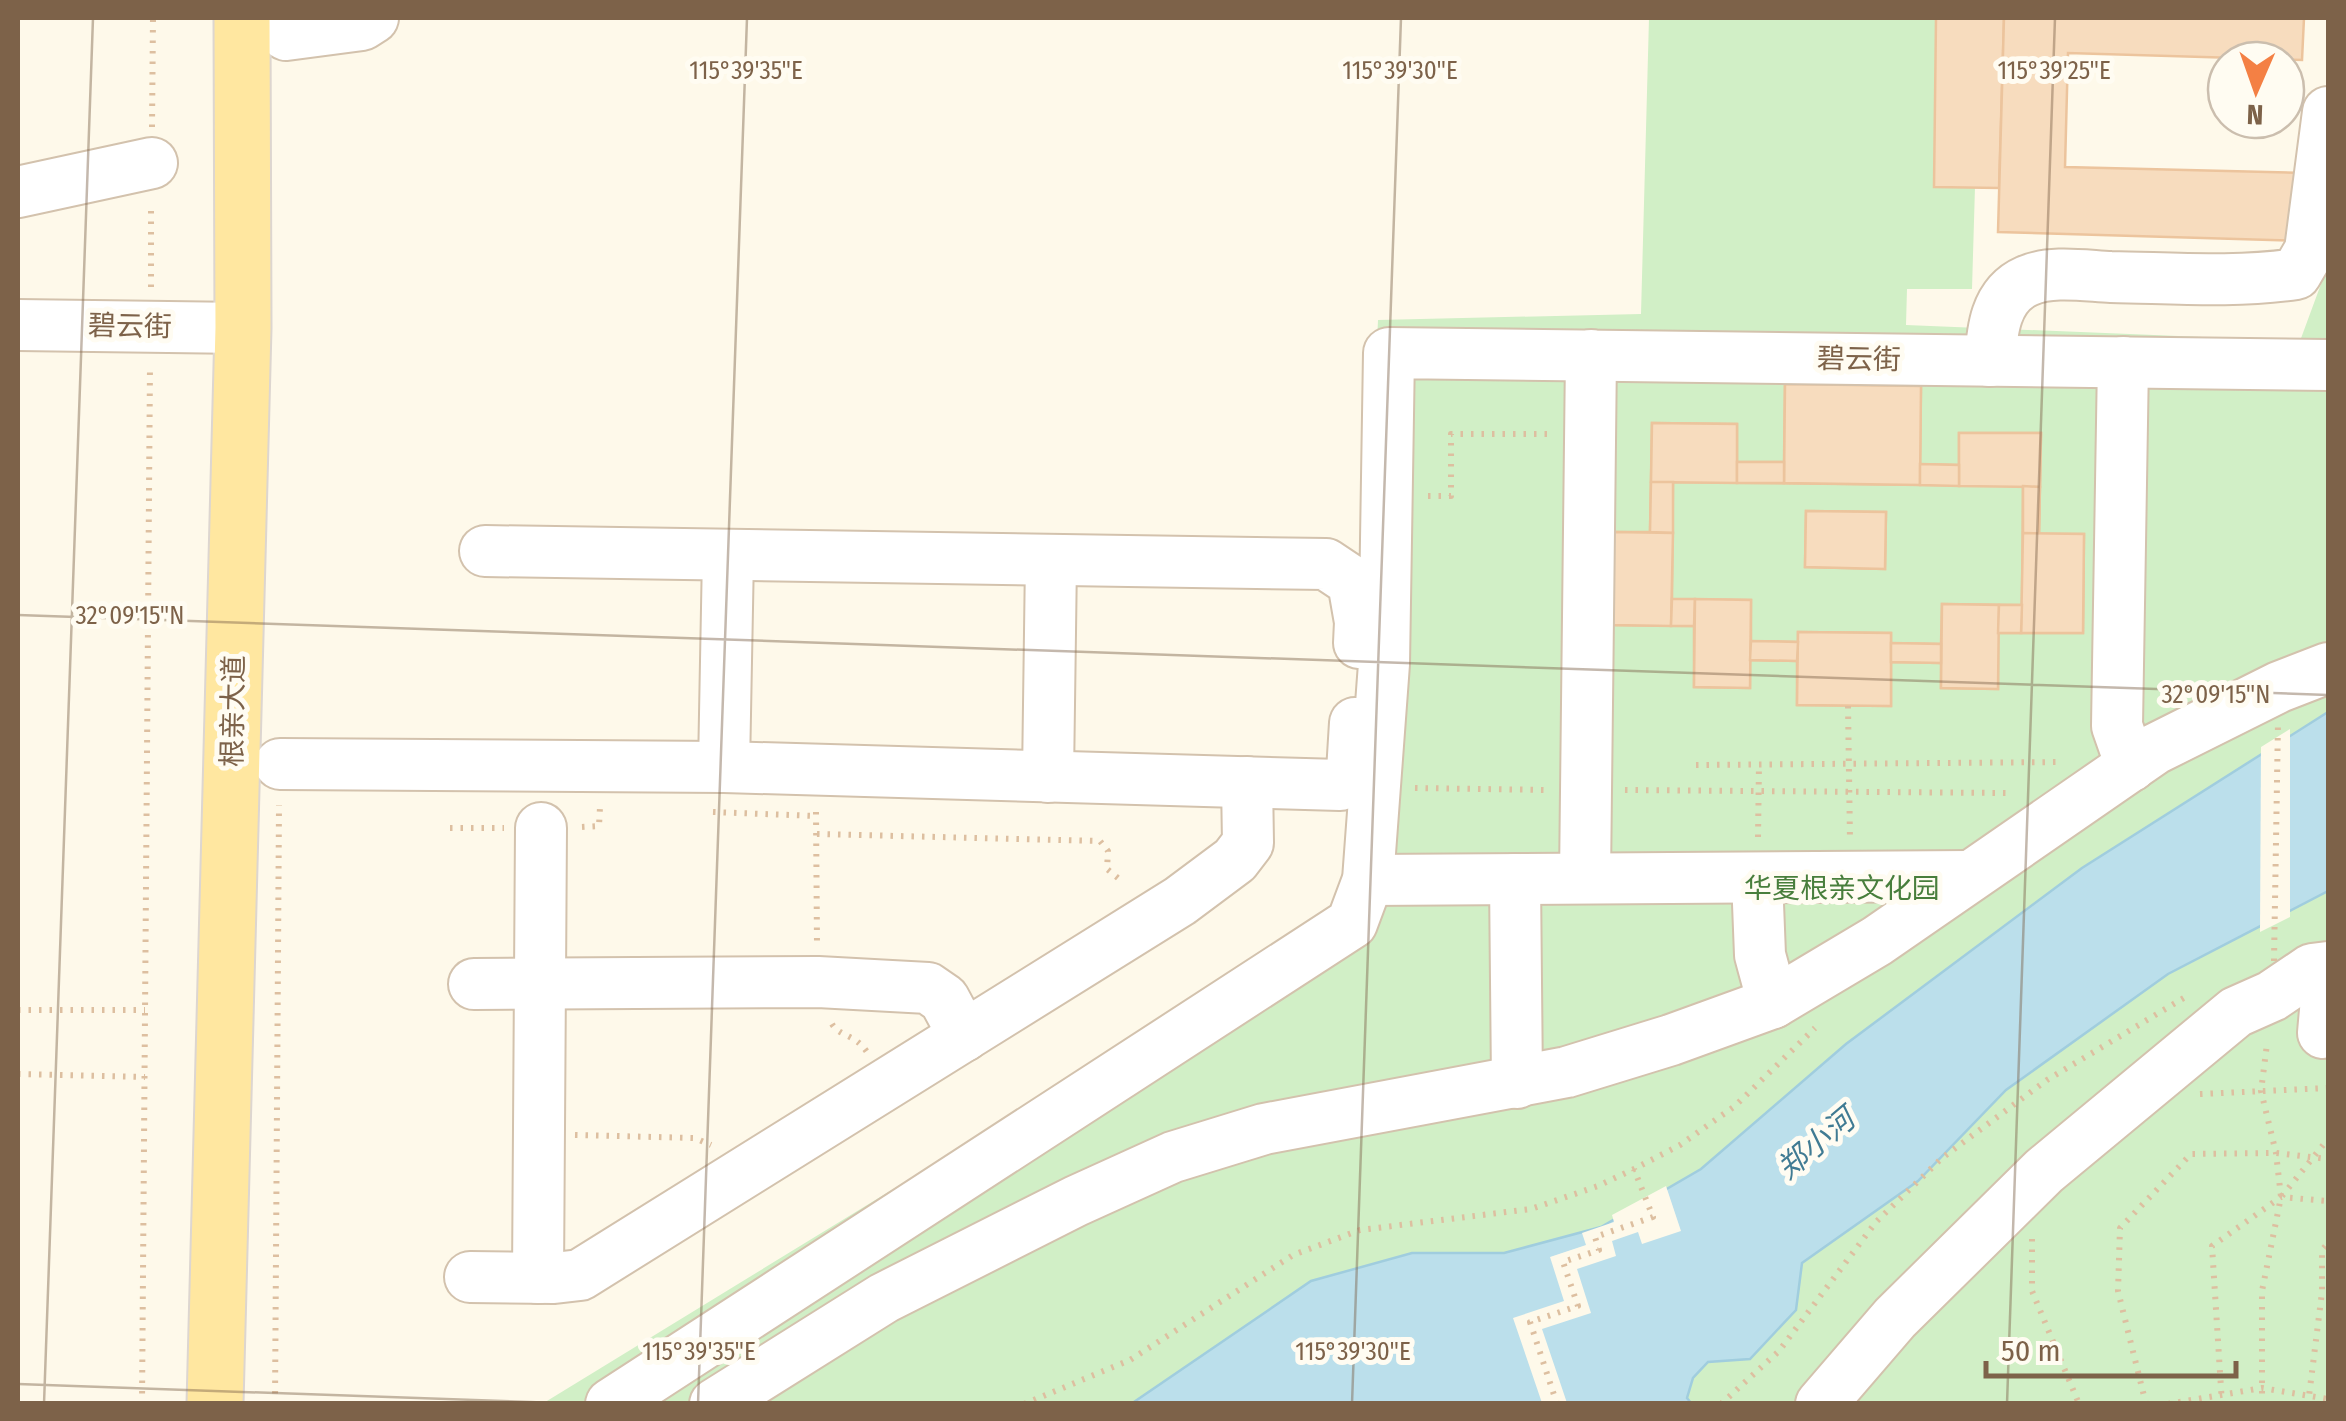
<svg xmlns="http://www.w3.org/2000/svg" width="2346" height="1421" font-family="'Fira Sans Condensed','Noto Sans SC',sans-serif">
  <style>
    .green { fill: #d1efc6 }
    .water { fill: #bbdfeb; stroke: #a0cdde; stroke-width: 2.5 }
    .pier { fill: #fef9ea }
    .building { fill: #f7dcbe; stroke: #ecc49d; stroke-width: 2.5; fill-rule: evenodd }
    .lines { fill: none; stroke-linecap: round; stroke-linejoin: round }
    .minor-casing { stroke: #d3c2ad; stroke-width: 54 }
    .major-casing { stroke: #ddd6d0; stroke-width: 59 }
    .path { stroke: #ddbfa0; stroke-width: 6; stroke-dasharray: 2.5 8; stroke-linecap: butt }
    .minor { stroke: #fff; stroke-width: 50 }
    .major { stroke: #ffe7a0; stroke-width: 55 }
    .path-bridge { stroke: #ddbfa0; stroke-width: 6; stroke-dasharray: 2.5 8; stroke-linecap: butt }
    .ticks { fill: none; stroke: #7d6249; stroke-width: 2.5; stroke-opacity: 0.45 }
    .labels { text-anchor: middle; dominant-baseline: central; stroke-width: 10; stroke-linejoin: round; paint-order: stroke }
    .street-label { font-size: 28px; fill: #7d6249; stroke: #fffcf2 }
    .park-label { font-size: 28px; fill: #487e3c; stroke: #fffcf2 }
    .water-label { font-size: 30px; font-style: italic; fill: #407b93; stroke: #fffcf2 }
    .ticks-label { font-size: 25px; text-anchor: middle; fill: #7d6249; stroke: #fffcf2; stroke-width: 10; stroke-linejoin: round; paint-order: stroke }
  </style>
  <rect width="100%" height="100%" fill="#fef9ea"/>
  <polygon class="green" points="1649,18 1936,18 1934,186 1975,187 1972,289 1907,289 1906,325 2300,341 2328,265 2328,1403 542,1404 1341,915 1354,879 1378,320 1641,314"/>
  <polygon class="water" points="2328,712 2328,891 2168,974 2006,1090 1918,1181 1802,1263 1796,1310 1750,1359 1708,1362 1693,1378 1687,1398 1691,1403 1131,1404 1311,1281 1412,1253 1504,1253 1601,1227 1701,1169 1846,1044 2082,868"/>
  <g class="pier">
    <polygon points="2290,729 2290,917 2260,932 2261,747"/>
    <polygon points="1666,1186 1681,1231 1642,1244 1638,1232 1612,1241 1616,1256 1577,1269 1591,1313 1542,1329 1567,1403 1542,1403 1513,1318 1564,1301 1550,1257 1586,1245 1582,1233 1614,1222 1612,1215"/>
  </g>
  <g class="building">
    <polygon points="1936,18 2004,18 1999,188 1934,187"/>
    <polygon points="2004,18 2304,18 2302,60 2068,53 2065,167 2304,173 2303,241 1998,232"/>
    <path d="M1785 384 1921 386 1920 464 1959 465V433H2041L2039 534H2084L2083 633H1998V689L1941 688V663L1891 662V706L1797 705V661L1750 660V688L1694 687V626L1612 625 1613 532H1650L1652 423 1737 424V462H1784ZM1673 482 2023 486 2022 605 1942 604 1941 644 1891 643V633L1798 632V642L1751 641V600L1672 599Z"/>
    <polygon points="1785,384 1921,386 1920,485 1784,483"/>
    <polygon points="1652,423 1737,424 1737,483 1651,482"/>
    <polygon points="1959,433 2041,433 2040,487 1959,486"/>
    <rect x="1737" y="462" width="47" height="21"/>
    <polygon points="1920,464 1959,465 1959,486 1920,485"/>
    <polygon points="1651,482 1673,482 1673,533 1650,532"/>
    <polygon points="2023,486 2040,487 2039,534 2023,533"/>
    <polygon points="1806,511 1886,512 1885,569 1805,567"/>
    <polygon points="1806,511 1886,512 1885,569 1805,567"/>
    <polygon points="1613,532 1673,533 1671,626 1612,625"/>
    <polygon points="2023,533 2084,534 2083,633 2021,633"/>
    <polygon points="1672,599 1695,599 1694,626 1671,626"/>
    <polygon points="1695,599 1751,600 1750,688 1694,687"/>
    <polygon points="1942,604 1999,605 1998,689 1941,688"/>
    <polygon points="1999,605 2022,605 2021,633 1998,633"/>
    <polygon points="1798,632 1891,633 1891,706 1797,705"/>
    <polygon points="1751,641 1798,642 1797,661 1750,660"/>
    <polygon points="1891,643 1941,644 1941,663 1891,662"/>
  </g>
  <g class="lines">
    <defs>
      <g id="minor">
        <polyline points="286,35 362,25 373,18"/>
        <polyline points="18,192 152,163"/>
        <polyline points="18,325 243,328"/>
        <path d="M1990 361C1992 331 1995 295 2027 281 2051 270 2086 276 2111 277 2173 278 2235 283 2296 274L2310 250 2328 112"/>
        <polyline points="2123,362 2117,726 2131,766"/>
        <polyline points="485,551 1326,564 1353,582 1360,622 1359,643"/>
        <polyline points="280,764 724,767 1340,785 1352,772 1355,723"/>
        <polyline points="724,767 728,555"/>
        <polyline points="1048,777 1051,560"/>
        <polyline points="1585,878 1591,355"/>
        <polyline points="1757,878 1760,955 1773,1003"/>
        <polyline points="1515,879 1517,1083"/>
        <polyline points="1368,880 1970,876"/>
        <polyline points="474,984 818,982 928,988 944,999 964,1036"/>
        <polyline points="2323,1033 2328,976"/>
        <polyline points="470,1277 554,1278 580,1275 1180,901 1235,860 1248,843 1247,782"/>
        <polyline points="538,1278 541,828"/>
        <polyline points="611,1404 1352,923 1368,880 1384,664 1389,353 2328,365"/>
        <polyline points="715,1404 884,1298 1076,1201 1173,1157 1264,1129 1567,1072 1671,1040 1773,1003 1877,941 2155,749 2279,687 2328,668"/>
        <polyline points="1821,1404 1895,1318 2044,1171 2236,1012 2272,996 2312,969 2328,967"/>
      </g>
      <polyline id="major" points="215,1404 243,328 242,18"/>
    </defs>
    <use href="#minor" class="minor-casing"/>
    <use href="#major" class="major-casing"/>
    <g class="path">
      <polyline points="152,127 153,18"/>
      <polyline points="151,287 151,205"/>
      <polyline points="1428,496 1451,496 1451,434 1554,434"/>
      <polyline points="1848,706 1850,840"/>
      <polyline points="1696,765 2062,762"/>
      <polyline points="1415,788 1548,790"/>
      <polyline points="1625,790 2007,793"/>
      <polyline points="713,812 816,816"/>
      <polyline points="816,812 817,945"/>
      <polyline points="582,827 599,826 600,807"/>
      <polyline points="450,828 504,828"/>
      <polyline points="817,834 1100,841 1108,851 1107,869 1124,883"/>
      <polyline points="1758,837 1759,765"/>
      <polyline points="18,1010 145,1010"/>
      <path d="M832 1024C840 1037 855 1034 867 1052"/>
      <polyline points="18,1074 145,1077"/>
      <polyline points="2200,1094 2328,1088"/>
      <polyline points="575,1135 695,1138 711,1145"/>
      <polyline points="2282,1196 2328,1139"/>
      <polyline points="2032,1239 2032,1291 2079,1404"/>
      <polyline points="142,1404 150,365"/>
      <polyline points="275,1404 279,805"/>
      <polyline points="1024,1404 1130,1360 1293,1255 1360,1230 1531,1209 1598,1186 1634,1169 1680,1145 1735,1106 1815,1028"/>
      <polyline points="1557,1404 1530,1322 1578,1306 1563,1262 1599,1250 1595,1237 1653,1217 1634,1169"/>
      <polyline points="1721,1404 1779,1351 1876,1222 1942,1158 2047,1080 2187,996"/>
      <polyline points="2146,1404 2118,1291 2120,1228 2191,1154 2276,1153 2328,1159"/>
      <polyline points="2168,1404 2262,1388 2328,1399"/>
      <polyline points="2222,1404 2212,1246 2281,1197 2328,1201"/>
      <polyline points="2262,1404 2262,1291 2281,1197 2276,1153 2261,1091 2267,1044"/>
      <polyline points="2308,1404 2322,1292 2322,1250 2328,1243"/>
    </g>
    <use href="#minor" class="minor"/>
    <use href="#major" class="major"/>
    <polyline class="path-bridge" points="2274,961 2278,722"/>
  </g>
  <path class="ticks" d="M18 615 2328 695M18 1384 586 1404M44 1404 93 18M698 1404 747 18M1352 1404 1401 18M2007 1404 2055 18"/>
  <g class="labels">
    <g class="street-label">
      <text transform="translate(130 326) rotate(1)">碧云街</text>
      <text transform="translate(1859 359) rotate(1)">碧云街</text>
      <text transform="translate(233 711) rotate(-89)">根亲大道</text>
    </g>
    <g class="park-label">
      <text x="1842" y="888">华夏根亲文化园</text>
    </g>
    <g class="water-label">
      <text transform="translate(1816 1144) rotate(-40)">郑小河</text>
    </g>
  </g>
  <g class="ticks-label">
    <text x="746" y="79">115°39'35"E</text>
    <text x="1400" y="79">115°39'30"E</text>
    <text x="2054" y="79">115°39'25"E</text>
    <text x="130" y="624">32°09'15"N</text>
    <text x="2216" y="703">32°09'15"N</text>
    <text x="699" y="1360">115°39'35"E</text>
    <text x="1353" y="1360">115°39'30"E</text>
  </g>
  <rect width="2346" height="1421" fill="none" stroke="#7d6249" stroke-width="40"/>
  <g transform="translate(2256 90) rotate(182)"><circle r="48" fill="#fffcf2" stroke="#cbbeae" stroke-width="2.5"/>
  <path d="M0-8L18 38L0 25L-18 38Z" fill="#f48044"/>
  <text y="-15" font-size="28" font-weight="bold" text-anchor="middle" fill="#7d6249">N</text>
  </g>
  <path d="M1986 1361v15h250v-15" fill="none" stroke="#7d6249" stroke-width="5"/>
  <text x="2001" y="1361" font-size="30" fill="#7d6249" stroke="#fffcf2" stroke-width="8" paint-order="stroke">50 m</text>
</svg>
